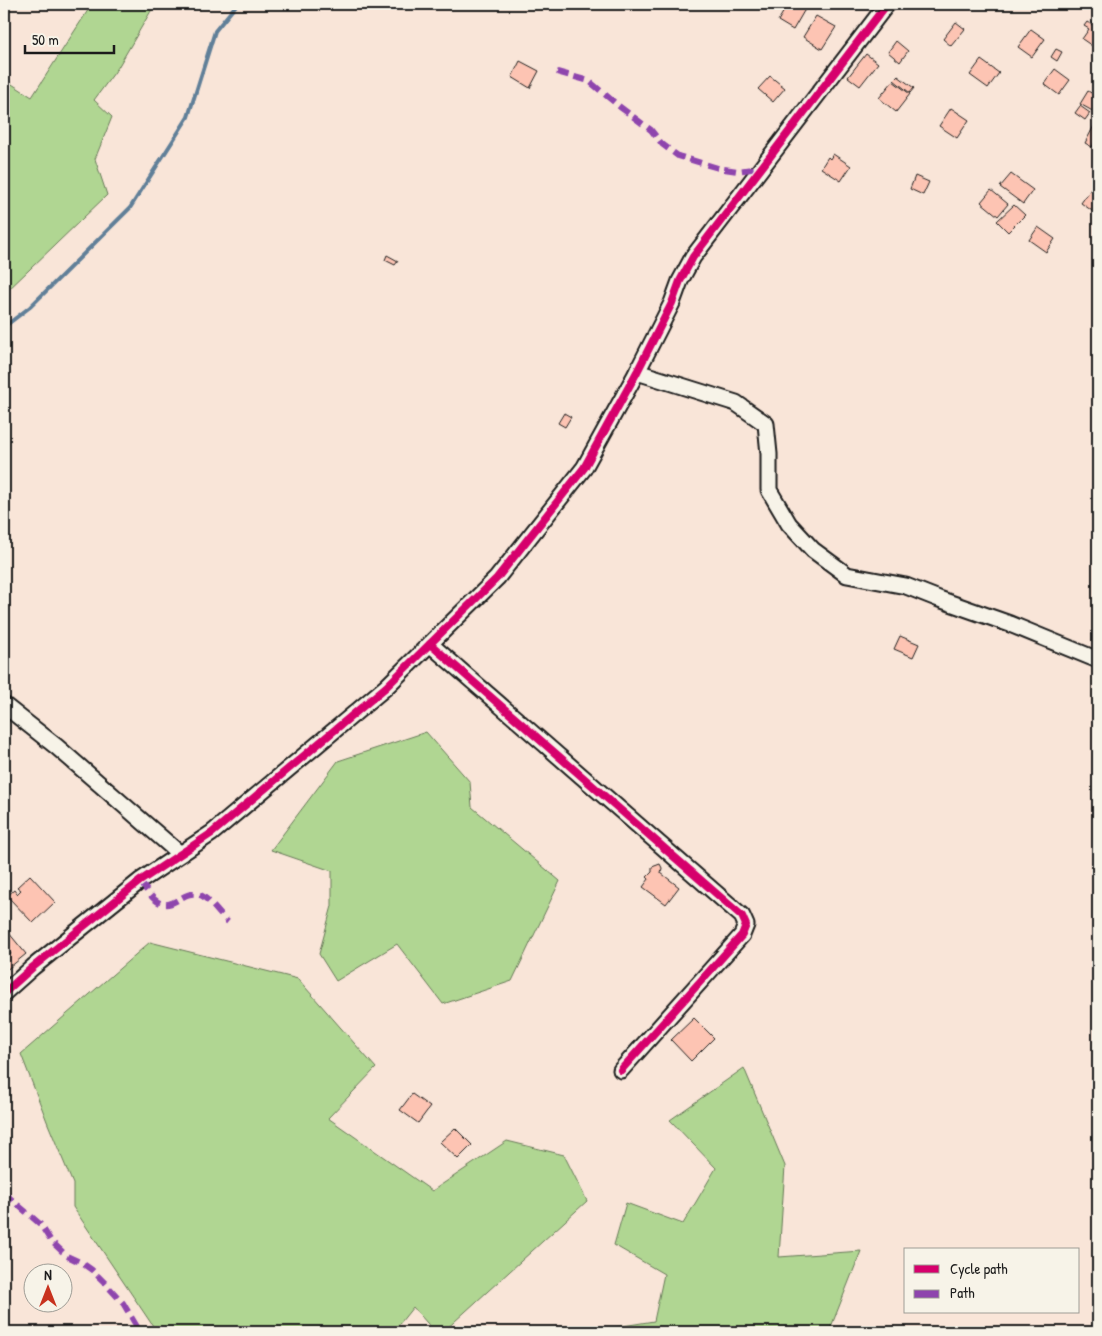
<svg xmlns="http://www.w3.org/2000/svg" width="1102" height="1336" font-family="'Patrick Hand',sans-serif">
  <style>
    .green { fill: #b0d692; stroke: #667957 }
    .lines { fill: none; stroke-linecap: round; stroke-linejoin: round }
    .stream { stroke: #607f98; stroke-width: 4 }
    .building { fill: #fdc4b3; stroke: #1c1c1c }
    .minor-casing { stroke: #1c1c1c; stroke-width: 19 }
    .minor { stroke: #f7f3e8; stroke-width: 15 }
    .quiet { stroke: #8e44ad; stroke-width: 6; stroke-dasharray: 12 6; stroke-linecap: butt }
    .cycleway-casing { stroke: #f7f3e8; stroke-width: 11 }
    .cycleway { stroke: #d6006c; stroke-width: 8 }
  </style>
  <rect width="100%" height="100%" fill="#f9e5d8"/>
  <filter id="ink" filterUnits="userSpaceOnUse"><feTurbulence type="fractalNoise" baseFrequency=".02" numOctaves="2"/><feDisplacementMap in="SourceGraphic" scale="10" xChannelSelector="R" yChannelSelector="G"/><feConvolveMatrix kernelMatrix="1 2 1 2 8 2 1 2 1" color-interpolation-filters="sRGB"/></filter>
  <g filter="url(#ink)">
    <g class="green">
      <polygon points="92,4 155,4 117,69 94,100 112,117 95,159 107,195 4,294 4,79 32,97"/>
      <polygon points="426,732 470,782 472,807 560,881 512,981 443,1004 397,944 336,981 319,954 332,906 332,871 271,850 338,761"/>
      <polygon points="150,942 298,979 376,1068 328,1118 432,1191 507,1141 564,1155 587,1201 443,1332 435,1332 413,1307 393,1332 157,1332 73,1207 73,1184 48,1124 21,1054"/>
      <polygon points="744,1068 785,1166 779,1257 861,1251 829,1332 585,1332 654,1321 664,1274 614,1245 626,1203 683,1224 716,1168 670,1120"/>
    </g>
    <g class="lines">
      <polyline class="stream" points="4,327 30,307 130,208 188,117 215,31 237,4"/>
    </g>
    <g class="building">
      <polygon points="788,4 808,4 793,30 778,21"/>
      <polygon points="816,16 836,27 822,49 803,37"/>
      <polygon points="1094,21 1098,24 1098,50 1082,39 1089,29 1084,26 1087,22 1092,25"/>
      <polygon points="956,22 965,29 951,46 943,39"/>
      <polygon points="1031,29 1045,39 1032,57 1018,47"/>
      <polygon points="896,41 908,51 900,62 888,52"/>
      <polygon points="1056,49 1062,52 1057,61 1051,57"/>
      <polygon points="866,54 878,63 860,86 848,77"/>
      <polygon points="981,60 999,73 988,88 970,75"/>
      <polygon points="520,61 539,71 530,88 512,77"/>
      <polygon points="1055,69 1070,80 1059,95 1044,84"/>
      <polygon points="770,76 785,88 773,102 758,89"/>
      <polygon points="898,76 914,88 910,93 894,80"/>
      <polygon points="893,81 910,94 896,112 879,98"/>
      <polygon points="1088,91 1098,97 1098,114 1080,104"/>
      <polygon points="1080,106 1090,113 1085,120 1075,113"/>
      <polygon points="951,108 969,120 957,138 939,126"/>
      <polygon points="1096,122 1098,123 1098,132 1094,140 1095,141 1092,147 1085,143"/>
      <polygon points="833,154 851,166 841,181 821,168 828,157 830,159"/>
      <polygon points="1011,174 1033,190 1023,204 1000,187"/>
      <polygon points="915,176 929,182 923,195 910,189"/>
      <polygon points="1091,189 1098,194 1098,215 1081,203"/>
      <polygon points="991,190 1008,204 998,216 981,202"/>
      <polygon points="1014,205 1025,215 1008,232 997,221"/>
      <polygon points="1038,227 1055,239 1046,252 1029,240"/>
      <polygon points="387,255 398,261 395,265 385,260"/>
      <polygon points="564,413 571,417 565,427 558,423"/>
      <polygon points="900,636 919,644 913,657 894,649"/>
      <polygon points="660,864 662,868 661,873 679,887 666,904 643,887 649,879 647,877 652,872 652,867"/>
      <polygon points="30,875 55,902 33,923 7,896 14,890 17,894 21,890 17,887"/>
      <polygon points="4,927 26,954 4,972 4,960 11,954 4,945"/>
      <polygon points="694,1018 714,1038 691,1061 671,1040"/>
      <polygon points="412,1094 430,1107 418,1123 400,1110"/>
      <polygon points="455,1128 472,1145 458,1159 440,1142"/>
    </g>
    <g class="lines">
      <defs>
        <g id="minor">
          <polyline points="637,372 736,403 766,424 769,454 769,490 789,524 813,550 847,575 906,586 939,599 1010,624 1098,660"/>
          <polyline points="430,644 742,916 746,925 742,935 621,1070"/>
          <polyline points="4,705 57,747 180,854"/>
          <polyline points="4,993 33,967 140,881 212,833 386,687 497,578 584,468 637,372 672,303 680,281 693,257 887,4"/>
        </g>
      </defs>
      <use href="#minor" class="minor-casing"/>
      <use href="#minor" class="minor"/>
      <g class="quiet">
        <polyline points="557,72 589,81 620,107 651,130 662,144 678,156 718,168 737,171 760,168"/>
        <path d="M140 881C144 887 149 894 154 899 173 915 181 888 200 895 208 897 219 915 228 922"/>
        <polyline points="4,1193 40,1224 51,1241 67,1256 82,1263 92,1270 104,1282 123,1303 140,1332"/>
      </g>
      <defs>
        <g id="cycleway">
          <polyline points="430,644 742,916 746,925 742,935 621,1070"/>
          <polyline points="4,993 33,967 140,881 212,833 386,687 497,578 584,468 637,372 672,303 680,281 693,257 887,4"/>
        </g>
      </defs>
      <use href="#cycleway" class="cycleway-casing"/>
      <use href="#cycleway" class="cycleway"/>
    </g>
  </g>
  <rect width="1102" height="1336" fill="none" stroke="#f7f3e8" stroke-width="20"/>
  <rect x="10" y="10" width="1082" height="1316" fill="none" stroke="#1c1c1c" stroke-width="2" filter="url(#ink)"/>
  <rect x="904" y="1248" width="175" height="65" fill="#f7f3e8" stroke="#9f9d96"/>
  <rect x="914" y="1265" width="25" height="8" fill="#d6006c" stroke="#9f9d96"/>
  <text x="950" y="1274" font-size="15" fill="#1c1c1c">Cycle path</text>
  <rect x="914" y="1290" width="25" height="8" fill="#8e44ad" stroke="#9f9d96"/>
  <text x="950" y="1298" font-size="15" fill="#1c1c1c">Path</text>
  <g transform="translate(48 1288)"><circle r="24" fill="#f7f3e8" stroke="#9f9d96"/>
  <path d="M0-4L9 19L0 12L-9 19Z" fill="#c8321e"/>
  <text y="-8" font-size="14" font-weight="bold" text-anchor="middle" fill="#1c1c1c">N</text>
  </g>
  <path d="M25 45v8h89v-8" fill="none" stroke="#1c1c1c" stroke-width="2.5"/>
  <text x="32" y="45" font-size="15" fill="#1c1c1c" stroke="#f7f3e8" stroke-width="4" paint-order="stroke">50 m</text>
</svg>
